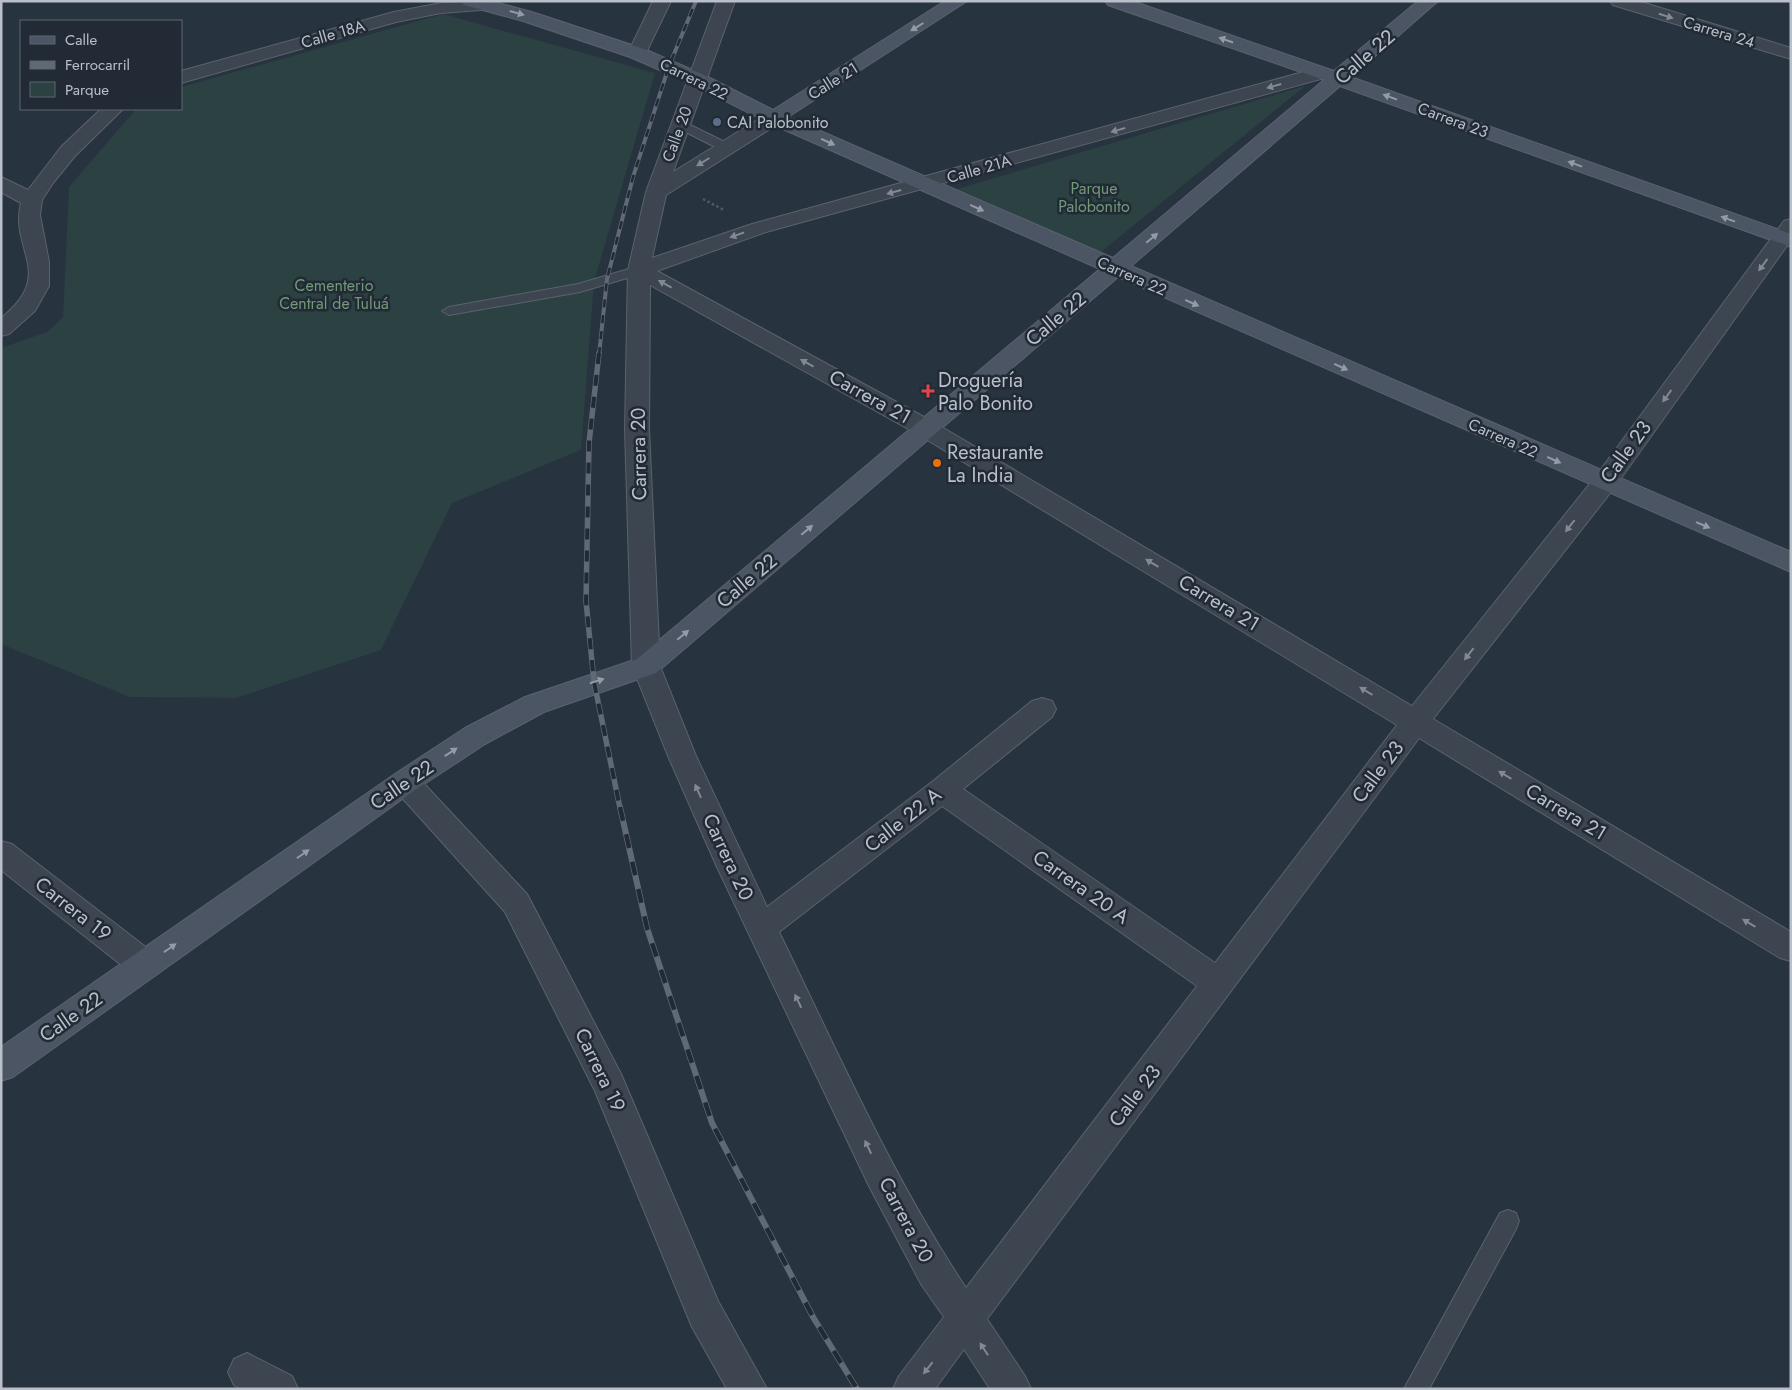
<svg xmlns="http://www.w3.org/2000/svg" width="1792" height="1390" font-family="Jost,sans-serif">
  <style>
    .green { fill: #2b4142 }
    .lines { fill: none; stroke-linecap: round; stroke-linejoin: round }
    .lane-casing { stroke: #5a636d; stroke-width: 2 }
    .street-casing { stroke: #5a636d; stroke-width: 2 }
    .secondary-casing { stroke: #5a636d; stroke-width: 2 }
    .path { stroke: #4b5e60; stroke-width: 2.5; stroke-dasharray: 2.5 2.5; stroke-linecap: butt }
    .lane { fill: #3c4550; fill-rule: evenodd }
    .street { fill: #3c4550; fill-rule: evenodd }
    .secondary { fill: #4b5563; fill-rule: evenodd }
    .rail-far2-casing { stroke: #5f6a76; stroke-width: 4 }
    .rail-far1-casing { stroke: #5f6a76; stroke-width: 5.5 }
    .rail-casing { stroke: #5f6a76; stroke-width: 6 }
    .rail-far2 { stroke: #212a35; stroke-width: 2.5; stroke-dasharray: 8; stroke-linecap: butt }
    .rail-far1 { stroke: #212a35; stroke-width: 4; stroke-dasharray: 11; stroke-linecap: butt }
    .rail { stroke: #212a35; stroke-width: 4.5; stroke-dasharray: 14; stroke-linecap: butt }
    .oneway { fill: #929ba6 }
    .oneway2 { fill: #818993 }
    .service-dot { fill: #5c6f8a; stroke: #212a35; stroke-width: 2 }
    .health-dot { fill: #e0444e; stroke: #212a35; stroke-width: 2 }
    .food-dot { fill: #e8710a; stroke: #212a35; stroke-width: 2 }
    .labels { text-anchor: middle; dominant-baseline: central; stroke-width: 5; stroke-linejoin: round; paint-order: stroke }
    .far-street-label { font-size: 16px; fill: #b9c0ca; stroke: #212a35 }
    .far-poi-label { font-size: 16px; fill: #b9c0ca; stroke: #212a35; text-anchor: start }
    .far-park-label { font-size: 16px; fill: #729979; stroke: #212a35 }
    .street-label { font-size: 20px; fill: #b9c0ca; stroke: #212a35 }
    .poi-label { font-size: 20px; fill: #b9c0ca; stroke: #212a35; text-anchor: start }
  </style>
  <rect width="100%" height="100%" fill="#283340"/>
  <g class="green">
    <polygon points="443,14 655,73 594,282 581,450 452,503 381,650 236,698 130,697 1,644 1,348 47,332 63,317 69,187 136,109 181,109 181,87"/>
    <polygon points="1305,86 1101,252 957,189"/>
  </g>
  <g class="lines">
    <defs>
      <g id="lane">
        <polygon points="680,120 731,145 733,148 731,151 723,151 676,127 674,124 676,121"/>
        <polygon points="639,266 644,267 646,270 644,273 580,292 449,315 442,311 449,307 578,284"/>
        <polygon points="1508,1210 1516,1213 1519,1221 1516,1229 1429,1389 1404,1389 1500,1213"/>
      </g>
      <g id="street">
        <polygon points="493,1 496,5 493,9 441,13 396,22 181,83 181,71 394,12 441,3"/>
        <polygon points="653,1 671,1 644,57 630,57 628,53"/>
        <path d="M717 1H735L673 172 767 114H781L784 118 781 122 666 195 652 258 752 224 1314 69H1328L1330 73 1328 77 766 232 657 271 935 423 1412 706 1596 476 1784 221 1791 219V240L1614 488 1433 719 1791 932V961L1780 958 1419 738 987 1319 1025 1376 1031 1389H990L964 1349 935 1389H893L899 1376 944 1317 921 1284 869 1186 717 867 668 756 632 666 625 429 628 270 646 192ZM650 285 919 435 1397 725 1215 963 963 789 1052 717 1056 709 1052 701 1042 698 1032 701 932 782 767 907 696 756 660 666 649 429ZM942 806 1197 986 966 1288C892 1177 838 1052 779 932Z"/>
        <polygon points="1610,1 1638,1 1791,48 1791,59 1613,5"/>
        <path d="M101 109H123L75 156 53 183 42 200 40 215 49 262V286L35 311 9 334 1 336V318C57 274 9 250 21 203L1 192V177L28 190 61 147Z"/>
        <polygon points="405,771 415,774 527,894 621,1074 718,1301 767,1389 727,1389 692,1327 595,1091 505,912 395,790 391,782 395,774"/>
        <polygon points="1,841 12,844 156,955 161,965 156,975 145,979 134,975 1,870"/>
        <polygon points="247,1353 292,1376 298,1389 241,1389 234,1385 228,1372 234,1359"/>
      </g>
      <polygon id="secondary" points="461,1 491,1 535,13 644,49 704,75 773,110 945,1 967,1 788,117 1113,258 1324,80 1108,5 1105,1 1132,1 1334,71 1418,1 1438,1 1351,77 1791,234 1791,247 1340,86 1131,266 1791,552 1791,572 1118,277 656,673 544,712 485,744 415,790 13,1077 1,1081 1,1047 395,774 465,728 525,697 637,659 1100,269 767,122 690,83 630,57 523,21 464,5"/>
    </defs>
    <use href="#lane" class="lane-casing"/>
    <use href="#street" class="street-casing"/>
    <use href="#secondary" class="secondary-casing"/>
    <polyline class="path" points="703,199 724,210"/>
    <use href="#lane" class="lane"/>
    <use href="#street" class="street"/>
    <use href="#secondary" class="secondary"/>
    <defs>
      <polyline id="rail-far2" points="599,355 607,279 633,177 669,66 696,1"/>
      <polyline id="rail-far1" points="599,353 589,443 586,601 594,682 620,808"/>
      <polyline id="rail" points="620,807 647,928 712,1123 813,1317 857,1389"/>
    </defs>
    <use href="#rail-far2" class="rail-far2-casing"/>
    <use href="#rail-far1" class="rail-far1-casing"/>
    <use href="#rail" class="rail-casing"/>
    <use href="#rail-far2" class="rail-far2"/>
    <use href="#rail-far1" class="rail-far1"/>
    <use href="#rail" class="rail"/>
  </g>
  <defs><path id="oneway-solid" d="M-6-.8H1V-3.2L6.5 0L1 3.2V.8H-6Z" transform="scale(1.25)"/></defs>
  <g class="oneway">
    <use href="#oneway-solid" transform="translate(517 13) rotate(16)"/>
    <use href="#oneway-solid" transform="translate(917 27) rotate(148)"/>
    <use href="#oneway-solid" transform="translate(1226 40) rotate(-161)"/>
    <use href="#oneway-solid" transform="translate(1390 97) rotate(-160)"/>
    <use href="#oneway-solid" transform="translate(828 142) rotate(24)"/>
    <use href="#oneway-solid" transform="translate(1575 164) rotate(-160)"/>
    <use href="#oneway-solid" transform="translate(977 208) rotate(24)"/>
    <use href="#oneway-solid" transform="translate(1728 219) rotate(-160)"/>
    <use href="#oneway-solid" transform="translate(1152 238) rotate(-40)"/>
    <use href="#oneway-solid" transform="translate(1192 303) rotate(24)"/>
    <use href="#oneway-solid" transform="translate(1341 367) rotate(24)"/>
    <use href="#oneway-solid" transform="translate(1554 460) rotate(24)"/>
    <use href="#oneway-solid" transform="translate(1703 525) rotate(23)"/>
    <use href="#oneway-solid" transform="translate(807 530) rotate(-40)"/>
    <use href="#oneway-solid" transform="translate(683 635) rotate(-40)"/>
    <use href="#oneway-solid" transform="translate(597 681) rotate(-18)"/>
    <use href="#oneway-solid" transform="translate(451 752) rotate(-33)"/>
    <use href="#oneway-solid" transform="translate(303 854) rotate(-35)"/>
    <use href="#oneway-solid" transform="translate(170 948) rotate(-35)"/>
  </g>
  <g class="oneway2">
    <use href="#oneway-solid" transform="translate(1666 16) rotate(17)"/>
    <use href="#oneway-solid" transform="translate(1274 86) rotate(164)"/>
    <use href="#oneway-solid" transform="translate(1118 130) rotate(164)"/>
    <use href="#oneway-solid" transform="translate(703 162) rotate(148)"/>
    <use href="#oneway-solid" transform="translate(894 192) rotate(165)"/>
    <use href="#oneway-solid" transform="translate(737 235) rotate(161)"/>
    <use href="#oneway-solid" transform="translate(1763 265) rotate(126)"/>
    <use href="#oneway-solid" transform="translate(665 284) rotate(-151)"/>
    <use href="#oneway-solid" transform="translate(807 363) rotate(-151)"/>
    <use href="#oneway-solid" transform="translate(1667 396) rotate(126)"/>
    <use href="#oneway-solid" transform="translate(1570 526) rotate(128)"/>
    <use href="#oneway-solid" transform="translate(1152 563) rotate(-149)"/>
    <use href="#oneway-solid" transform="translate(1469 654) rotate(128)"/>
    <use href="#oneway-solid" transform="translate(1366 691) rotate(-149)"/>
    <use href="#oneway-solid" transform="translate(1505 775) rotate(-149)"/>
    <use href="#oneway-solid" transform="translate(698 791) rotate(-114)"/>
    <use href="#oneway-solid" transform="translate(1749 923) rotate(-149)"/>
    <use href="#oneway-solid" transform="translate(798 1001) rotate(-116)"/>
    <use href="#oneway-solid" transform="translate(868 1147) rotate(-115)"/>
    <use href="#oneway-solid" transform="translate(984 1349) rotate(-123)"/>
    <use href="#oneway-solid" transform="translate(928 1368) rotate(128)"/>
  </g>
  <circle class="service-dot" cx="717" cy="122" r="5"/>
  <path class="health-dot" d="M925.5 383.5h5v5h5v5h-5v5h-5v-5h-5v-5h5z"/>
  <circle class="food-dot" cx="937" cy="463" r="5"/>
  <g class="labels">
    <g class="far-street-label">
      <text transform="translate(1719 32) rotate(17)">Carrera 24</text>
      <text transform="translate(333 34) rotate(-16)">Calle 18A</text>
      <text transform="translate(694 79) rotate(26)">Carrera 22</text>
      <text transform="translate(833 81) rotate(-32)">Calle 21</text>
      <text transform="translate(1453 120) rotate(20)">Carrera 23</text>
      <text transform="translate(677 134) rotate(-70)">Calle 20</text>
      <text transform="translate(979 169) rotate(-16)">Calle 21A</text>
      <text transform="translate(1132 276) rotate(24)">Carrera 22</text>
      <text transform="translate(1503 438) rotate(24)">Carrera 22</text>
    </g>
    <g class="far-poi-label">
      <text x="727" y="122">CAI Palobonito</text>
    </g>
    <g class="far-park-label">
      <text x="1094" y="188">Parque<tspan x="1094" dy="18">Palobonito</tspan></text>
      <text x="334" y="285">Cementerio<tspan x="334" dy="18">Central de Tuluá</tspan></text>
    </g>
    <g class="street-label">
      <text transform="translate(1365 57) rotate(-41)">Calle 22</text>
      <text transform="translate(1056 319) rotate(-40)">Calle 22</text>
      <text transform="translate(870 397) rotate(29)">Carrera 21</text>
      <text transform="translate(1626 452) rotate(-54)">Calle 23</text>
      <text transform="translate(639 454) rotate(-91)">Carrera 20</text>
      <text transform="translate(747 581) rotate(-40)">Calle 22</text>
      <text transform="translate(1219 603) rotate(31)">Carrera 21</text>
      <text transform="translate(1378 772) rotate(-53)">Calle 23</text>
      <text transform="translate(402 785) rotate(-34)">Calle 22</text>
      <text transform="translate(1566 812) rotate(31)">Carrera 21</text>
      <text transform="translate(903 820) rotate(-38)">Calle 22 A</text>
      <text transform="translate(728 857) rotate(65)">Carrera 20</text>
      <text transform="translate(1081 887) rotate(35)">Carrera 20 A</text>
      <text transform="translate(73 909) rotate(38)">Carrera 19</text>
      <text transform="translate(71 1017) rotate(-35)">Calle 22</text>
      <text transform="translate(600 1070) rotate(64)">Carrera 19</text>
      <text transform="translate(1135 1096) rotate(-53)">Calle 23</text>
      <text transform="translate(906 1220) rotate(62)">Carrera 20</text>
    </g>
    <g class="poi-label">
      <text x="938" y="380">Droguería<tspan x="938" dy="23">Palo Bonito</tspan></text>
      <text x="947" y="452">Restaurante<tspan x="947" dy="23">La India</tspan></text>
    </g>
  </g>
  <rect width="1792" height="1390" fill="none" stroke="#b9c0ca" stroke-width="5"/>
  <rect x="20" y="20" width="162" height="90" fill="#212a35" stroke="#5e6671"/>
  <rect x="30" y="36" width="25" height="8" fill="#4b5563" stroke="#5e6671"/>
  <text x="65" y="45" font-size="15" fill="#b9c0ca">Calle</text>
  <rect x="30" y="61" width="25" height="8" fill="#5f6a76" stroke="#5e6671"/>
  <text x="65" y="70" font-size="15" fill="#b9c0ca">Ferrocarril</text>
  <rect x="30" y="82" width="25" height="15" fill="#2b4142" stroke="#5e6671"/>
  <text x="65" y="95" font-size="15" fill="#b9c0ca">Parque</text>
</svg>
